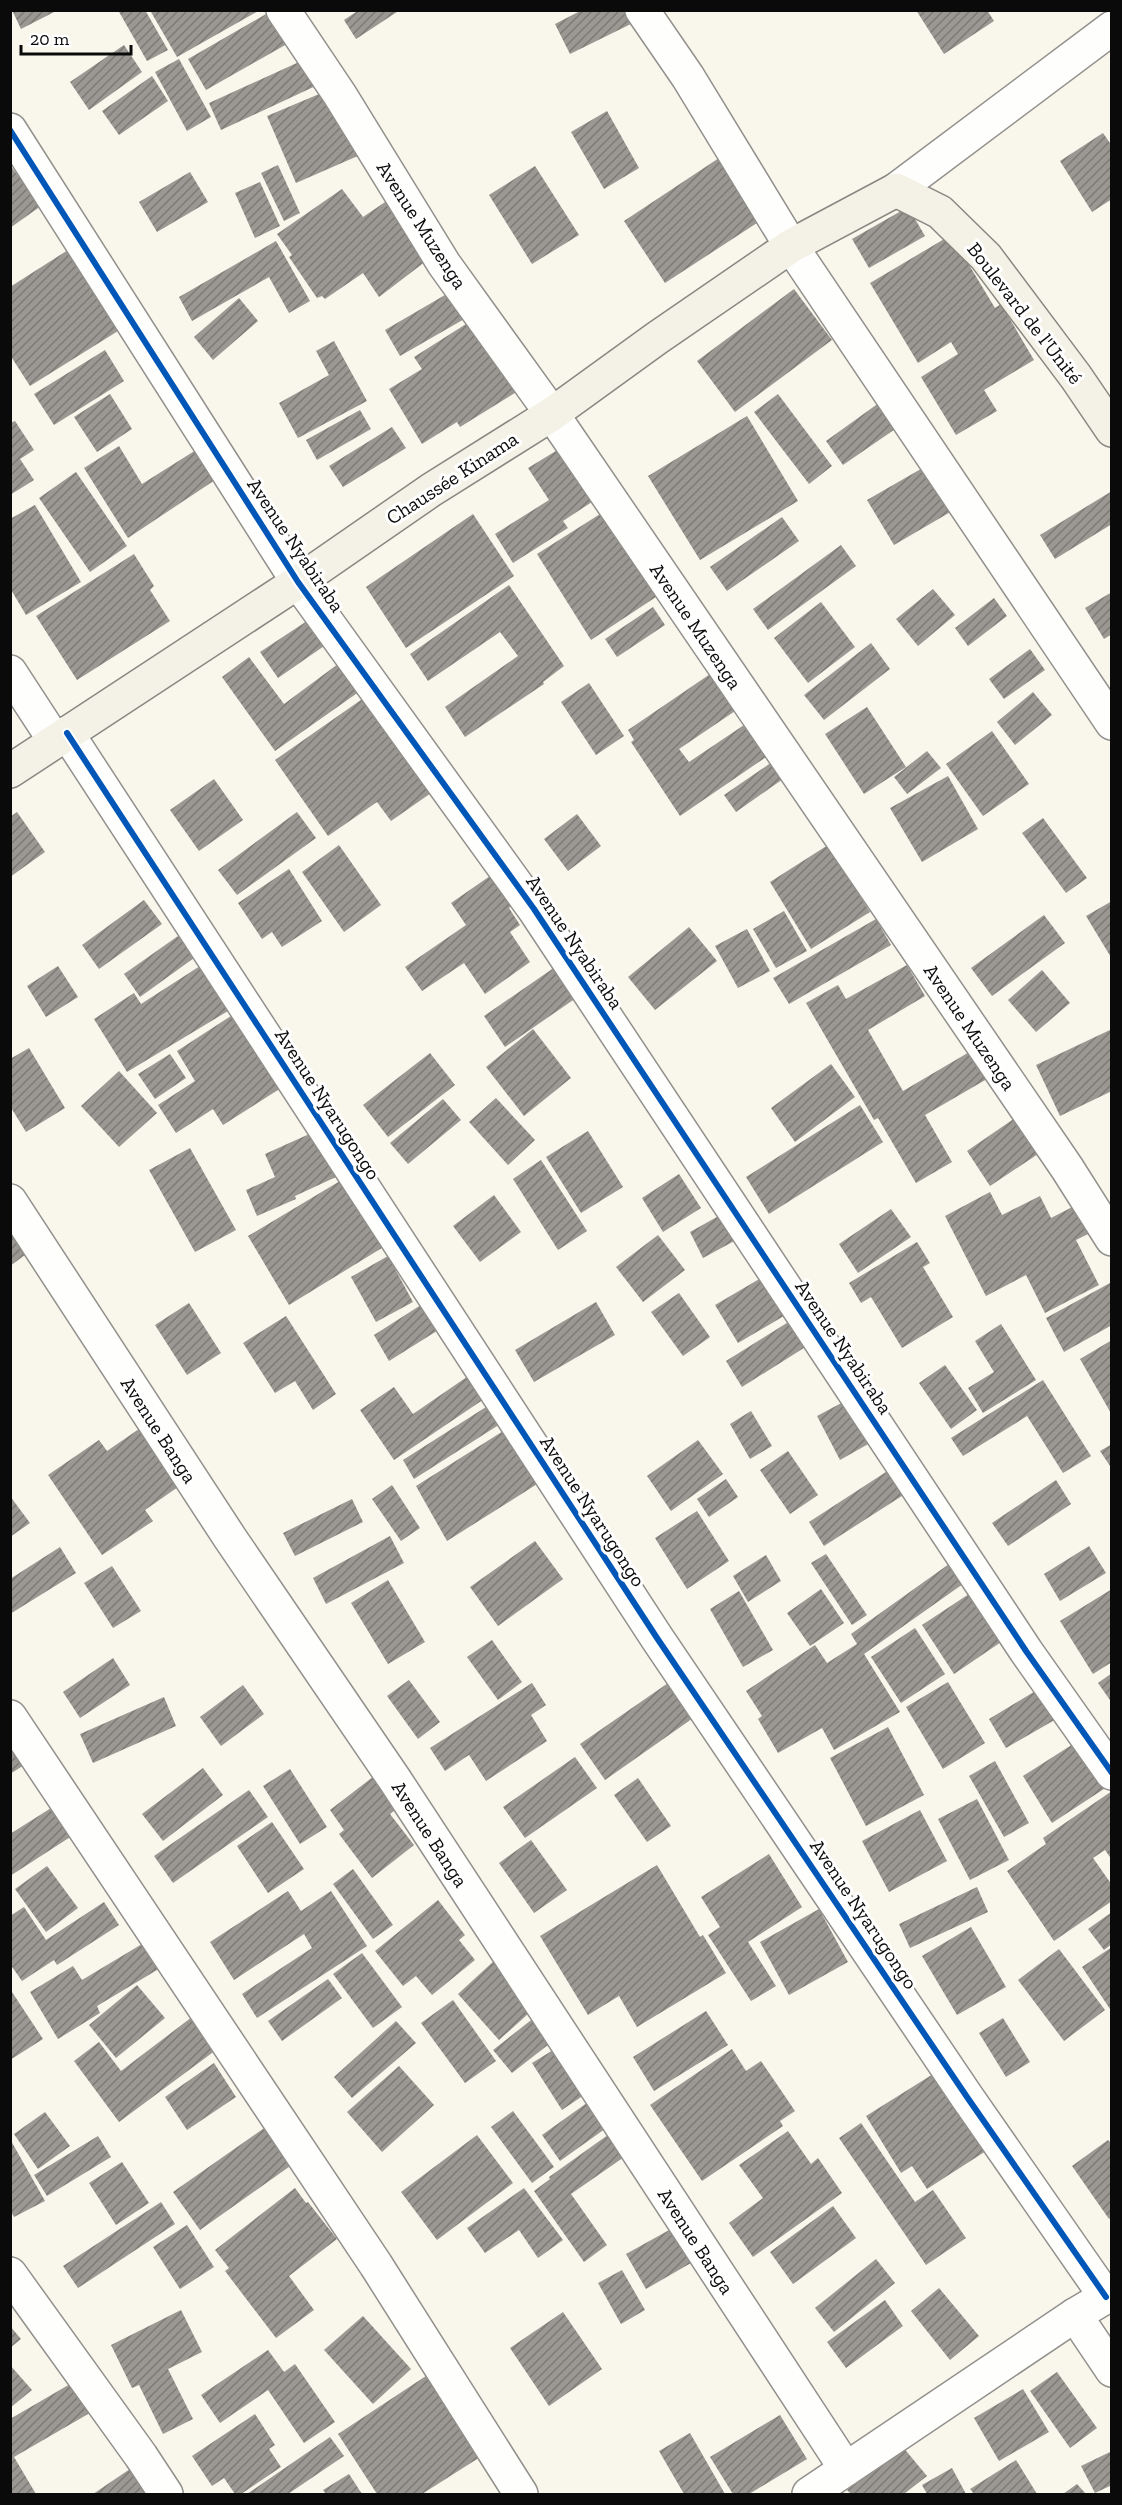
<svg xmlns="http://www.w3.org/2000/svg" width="1122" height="2505" font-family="'Zilla Slab',serif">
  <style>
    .building { fill: url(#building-hatch) }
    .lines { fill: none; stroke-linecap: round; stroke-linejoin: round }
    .street-casing { stroke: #92908c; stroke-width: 36 }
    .secondary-casing { stroke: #888782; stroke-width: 36 }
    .street { stroke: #fefefc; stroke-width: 33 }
    .secondary { stroke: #f4f2e6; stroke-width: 33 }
    .cycleway-casing { stroke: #fff; stroke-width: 10 }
    .cycleway { stroke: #0057b8; stroke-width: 6 }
    .labels { text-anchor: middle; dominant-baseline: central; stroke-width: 6; stroke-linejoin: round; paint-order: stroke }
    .street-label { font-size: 20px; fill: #0a0a0a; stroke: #fff }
  </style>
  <defs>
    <pattern id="building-hatch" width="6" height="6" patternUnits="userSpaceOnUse" patternTransform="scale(1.5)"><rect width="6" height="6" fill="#9b9893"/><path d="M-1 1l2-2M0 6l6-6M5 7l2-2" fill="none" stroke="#7d7a76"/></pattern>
  </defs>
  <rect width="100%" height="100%" fill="#f9f6ec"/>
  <g class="building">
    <polygon points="12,10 58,10 21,29"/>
    <polygon points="118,10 145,10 168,50 147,61"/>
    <polygon points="153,10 260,10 177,57 151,12"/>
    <polygon points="273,10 294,40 206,90 188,59"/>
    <polygon points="359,10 400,10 356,39 344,20"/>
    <polygon points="582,10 632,10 637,21 570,54 555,24"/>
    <polygon points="916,10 987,10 994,21 944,54"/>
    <polygon points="124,45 142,72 89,110 70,82"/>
    <polygon points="310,57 322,83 221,130 209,103"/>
    <polygon points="179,59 211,117 187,131 155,72"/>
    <polygon points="152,76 168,101 119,135 102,111"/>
    <polygon points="331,89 360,155 296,183 267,116"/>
    <polygon points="607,111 639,168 604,189 571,132"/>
    <polygon points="1103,133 1112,146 1112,199 1092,212 1060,161"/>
    <polygon points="719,158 760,221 665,283 624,221"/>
    <polygon points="10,165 41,206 10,228"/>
    <polygon points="278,165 300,213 284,221 261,173"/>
    <polygon points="535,166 579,235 532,264 489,195"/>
    <polygon points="190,172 208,202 157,232 139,202"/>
    <polygon points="260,182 280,226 255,238 235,193"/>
    <polygon points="342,189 363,217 394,196 434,255 379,297 363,273 325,299 322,296 317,298 289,257 292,255 277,234"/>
    <polygon points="908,207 925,236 869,268 852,239"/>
    <polygon points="951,235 995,308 1001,304 1034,360 984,390 997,411 956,435 921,377 958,354 951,342 918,363 870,283"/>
    <polygon points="276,241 310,301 289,313 269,277 192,321 179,297"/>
    <polygon points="68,250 118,331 30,386 10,355 10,287"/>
    <polygon points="457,288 473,314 400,356 385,330"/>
    <polygon points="794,289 832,340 735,412 697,361"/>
    <polygon points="239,298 258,321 213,360 194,337"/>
    <polygon points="477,317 526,386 460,427 457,422 422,444 389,389 422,369 414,357"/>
    <polygon points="334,341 367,401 298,438 279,403 329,375 316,351"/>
    <polygon points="105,350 124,381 54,425 34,394"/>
    <polygon points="110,394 132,429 97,452 74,417"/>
    <polygon points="778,394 832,466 809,484 754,412"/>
    <polygon points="883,400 901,425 843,465 826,441"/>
    <polygon points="360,410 371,429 317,460 306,440"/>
    <polygon points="747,416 798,501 700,560 648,476"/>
    <polygon points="15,421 34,450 20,459 34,480 10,495 10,423"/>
    <polygon points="392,427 406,448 343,487 329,466"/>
    <polygon points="119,446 142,484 196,450 215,480 128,538 84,468"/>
    <polygon points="564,446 598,498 563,521 568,528 513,563 495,534 549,500 528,468"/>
    <polygon points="933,462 959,507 894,545 867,500"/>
    <polygon points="76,472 127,546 90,572 39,498"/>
    <polygon points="1112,491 1112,524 1055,559 1040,535"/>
    <polygon points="35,505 81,582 26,615 10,588 10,519"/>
    <polygon points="608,509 662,593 591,640 537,554"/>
    <polygon points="473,514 514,576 406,648 366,587"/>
    <polygon points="782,517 799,541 727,591 710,567"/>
    <polygon points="841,545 856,566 768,630 753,609"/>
    <polygon points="134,554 154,586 150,590 170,621 77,680 36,616"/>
    <polygon points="509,585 564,666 543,682 544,684 465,737 445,707 518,656 500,632 428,681 410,654"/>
    <polygon points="933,589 955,615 918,646 896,619"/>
    <polygon points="1112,592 1112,634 1104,639 1085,608"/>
    <polygon points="994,598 1007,616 968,646 955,628"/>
    <polygon points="821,602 855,647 808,683 774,638"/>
    <polygon points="653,607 665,625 617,657 605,639"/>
    <polygon points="310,619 327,644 278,678 260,652"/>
    <polygon points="871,643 890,669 824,720 804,695"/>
    <polygon points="1030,649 1045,670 1004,699 989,679"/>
    <polygon points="249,657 284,704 342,661 363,689 275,751 222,677"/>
    <polygon points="716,670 741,707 679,749 689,762 747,723 769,755 680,816 631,742 634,740 628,730"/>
    <polygon points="589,683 624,736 596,755 561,702"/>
    <polygon points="1033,692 1052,715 1015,745 997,722"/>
    <polygon points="368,695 431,793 391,821 377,802 328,836 275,760"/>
    <polygon points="867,707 906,767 864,794 825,734"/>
    <polygon points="992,731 1029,784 983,816 946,764"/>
    <polygon points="927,751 941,768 907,794 894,777"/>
    <polygon points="772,762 783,779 736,812 724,795"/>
    <polygon points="948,776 978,829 922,862 890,808"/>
    <polygon points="214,779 243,820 199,851 170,810"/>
    <polygon points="17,812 45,852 10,877 10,817"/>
    <polygon points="297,812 316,838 237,895 218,870"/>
    <polygon points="577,814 601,846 568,871 544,839"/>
    <polygon points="1043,818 1087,878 1066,893 1022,833"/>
    <polygon points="339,845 381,905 344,932 302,872"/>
    <polygon points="828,845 870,912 811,949 770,882"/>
    <polygon points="289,869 322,921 282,947 272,932 262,939 238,903"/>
    <polygon points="490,876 511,906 509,908 520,925 510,932 530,962 485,994 464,963 422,991 405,967 466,925 451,903"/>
    <polygon points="144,900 162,924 99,969 82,945"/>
    <polygon points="1112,901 1112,959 1086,916"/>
    <polygon points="784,911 807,951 776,968 753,929"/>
    <polygon points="1044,915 1065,943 992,996 971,968"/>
    <polygon points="876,919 891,945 789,1004 773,978"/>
    <polygon points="689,927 717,961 655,1010 628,977"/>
    <polygon points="747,929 770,971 738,988 715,946"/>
    <polygon points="178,936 194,958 140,997 124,974"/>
    <polygon points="558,965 579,996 505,1047 484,1016"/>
    <polygon points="907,965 925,996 868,1030 903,1091 971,1051 987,1079 925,1115 952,1162 916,1183 878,1118 874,1120 806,1003 838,985 846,999"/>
    <polygon points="58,966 78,997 46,1017 27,986"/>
    <polygon points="200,966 228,1011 127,1072 94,1019 134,993 141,1004"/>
    <polygon points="1042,970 1070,1003 1036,1032 1008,1000"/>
    <polygon points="234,1014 281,1088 223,1125 213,1109 176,1133 158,1105 195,1081 177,1051"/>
    <polygon points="533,1029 571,1078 524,1116 486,1067"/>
    <polygon points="1112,1029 1112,1091 1060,1116 1036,1065"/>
    <polygon points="29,1048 65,1108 26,1132 10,1106 10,1059"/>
    <polygon points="430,1053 455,1085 388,1137 363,1105"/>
    <polygon points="170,1054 186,1078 155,1099 138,1074"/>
    <polygon points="831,1064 855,1097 795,1142 771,1108"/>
    <polygon points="119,1071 157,1113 119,1147 81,1106"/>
    <polygon points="496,1098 535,1140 508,1165 469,1122"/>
    <polygon points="443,1099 461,1120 408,1164 390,1143"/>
    <polygon points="860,1105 883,1142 769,1214 746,1177"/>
    <polygon points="1015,1118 1038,1154 990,1186 967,1151"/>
    <polygon points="316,1131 336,1177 295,1196 296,1199 257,1216 246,1190 275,1177 265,1154"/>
    <polygon points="588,1131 623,1187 581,1213 546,1157"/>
    <polygon points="190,1148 236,1230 195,1252 149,1170"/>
    <polygon points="541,1160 587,1231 558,1250 513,1179"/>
    <polygon points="679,1174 701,1208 663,1232 642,1198"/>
    <polygon points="350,1175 390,1243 289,1305 248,1236"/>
    <polygon points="990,1192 1002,1215 1040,1196 1051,1218 1084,1201 1098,1229 1076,1240 1099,1285 1045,1313 1026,1275 986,1296 945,1216"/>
    <polygon points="494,1195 521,1232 480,1262 453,1226"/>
    <polygon points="891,1209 911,1237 858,1273 839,1244"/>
    <polygon points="724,1213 738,1239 703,1258 690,1232"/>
    <polygon points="13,1231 29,1252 10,1266 10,1233"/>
    <polygon points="658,1235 685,1270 643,1302 616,1267"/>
    <polygon points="917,1242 930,1263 923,1267 953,1317 902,1348 871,1297 861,1303 849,1283"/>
    <polygon points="388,1256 413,1302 376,1322 351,1277"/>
    <polygon points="766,1275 789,1313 738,1343 715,1305"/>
    <polygon points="1110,1283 1112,1325 1064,1352 1046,1318"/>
    <polygon points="679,1293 710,1337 683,1356 651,1312"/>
    <polygon points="596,1302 615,1335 534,1382 515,1350"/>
    <polygon points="189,1303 221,1353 187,1375 155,1325"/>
    <polygon points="424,1303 440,1329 389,1361 374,1335"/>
    <polygon points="286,1316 336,1394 313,1410 295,1381 275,1393 243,1343"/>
    <polygon points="790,1321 807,1346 742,1387 726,1361"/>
    <polygon points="1001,1324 1036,1380 983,1413 968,1388 994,1372 975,1341"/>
    <polygon points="1112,1340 1112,1415 1080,1359"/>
    <polygon points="945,1365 977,1410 951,1429 919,1383"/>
    <polygon points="477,1370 493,1393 394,1460 360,1410 394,1387 413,1414"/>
    <polygon points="1043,1380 1091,1456 1063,1473 1027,1416 963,1456 951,1438"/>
    <polygon points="500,1398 511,1417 414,1479 403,1460"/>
    <polygon points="847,1400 870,1443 840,1460 817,1416"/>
    <polygon points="751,1411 772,1446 750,1459 730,1424"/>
    <polygon points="508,1428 545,1479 447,1541 416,1486"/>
    <polygon points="139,1429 178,1487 145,1510 153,1521 102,1555 48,1475 99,1440 107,1451"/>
    <polygon points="698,1440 723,1474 671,1511 647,1476"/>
    <polygon points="1112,1444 1112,1469 1100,1451"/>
    <polygon points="788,1451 818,1495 790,1514 760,1470"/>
    <polygon points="889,1470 905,1494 824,1546 809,1522"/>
    <polygon points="726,1479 738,1497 709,1517 697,1499"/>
    <polygon points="1056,1480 1071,1504 1008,1546 992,1523"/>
    <polygon points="392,1485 420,1528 401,1541 372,1499"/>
    <polygon points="10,1496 30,1523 10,1537"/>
    <polygon points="352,1499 363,1522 295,1556 283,1533"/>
    <polygon points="697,1511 729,1561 687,1589 655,1538"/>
    <polygon points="390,1536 404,1563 326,1604 313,1578"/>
    <polygon points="535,1541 563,1579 498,1626 470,1587"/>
    <polygon points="1089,1546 1106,1573 1060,1601 1044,1574"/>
    <polygon points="60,1547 76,1573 10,1614 10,1579"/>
    <polygon points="826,1554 867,1615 852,1625 811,1563"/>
    <polygon points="766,1555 781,1581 748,1602 733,1576"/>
    <polygon points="956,1559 970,1579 864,1654 900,1712 834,1750 822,1728 778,1753 758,1719 762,1716 746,1691 815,1645 827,1663 857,1644 851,1634"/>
    <polygon points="112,1566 141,1611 113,1628 84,1583"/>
    <polygon points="388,1580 425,1642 388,1664 351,1603"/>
    <polygon points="821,1589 844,1623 810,1646 787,1613"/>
    <polygon points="1112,1589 1112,1662 1093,1674 1060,1621"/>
    <polygon points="975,1590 1007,1638 954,1674 922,1625"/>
    <polygon points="739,1591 773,1650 743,1667 710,1609"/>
    <polygon points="915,1628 945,1674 901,1703 871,1657"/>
    <polygon points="492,1640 522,1682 498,1700 467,1657"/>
    <polygon points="113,1658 130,1685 80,1718 63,1692"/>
    <polygon points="1112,1673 1112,1703 1098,1683"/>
    <polygon points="409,1680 440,1722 418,1739 387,1696"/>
    <polygon points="671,1681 696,1716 605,1780 580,1744"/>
    <polygon points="948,1682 985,1743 943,1769 906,1707"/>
    <polygon points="532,1683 546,1705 531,1715 547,1741 486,1781 469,1755 445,1771 430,1748"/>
    <polygon points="1047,1684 1065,1714 1006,1748 989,1719"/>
    <polygon points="243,1685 264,1714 221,1746 200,1717"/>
    <polygon points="164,1697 176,1726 93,1763 80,1734"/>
    <polygon points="888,1727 924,1795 866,1826 830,1758"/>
    <polygon points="10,1733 29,1762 10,1774"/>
    <polygon points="1081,1739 1110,1785 1052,1823 1023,1776"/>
    <polygon points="575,1757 597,1788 525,1838 503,1807"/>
    <polygon points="995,1761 1029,1823 1004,1837 969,1776"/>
    <polygon points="203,1768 223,1795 163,1841 142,1814"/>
    <polygon points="290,1769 327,1827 300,1844 263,1786"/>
    <polygon points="378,1773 401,1805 390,1814 414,1845 372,1878 339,1834 344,1830 330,1810"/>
    <polygon points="638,1778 671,1826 647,1842 614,1795"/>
    <polygon points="249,1790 268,1817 173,1883 154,1856"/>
    <polygon points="1112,1791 1112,1860 1105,1850 1093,1858 1112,1885 1112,1901 1054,1941 1007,1871 1046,1844 1043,1838"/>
    <polygon points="977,1799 1009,1860 970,1880 938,1819"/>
    <polygon points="59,1803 78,1832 10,1876 10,1834"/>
    <polygon points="920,1810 947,1861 889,1892 862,1841"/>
    <polygon points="272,1822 304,1869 268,1893 237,1846"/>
    <polygon points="531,1840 567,1890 534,1913 499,1863"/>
    <polygon points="769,1854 802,1907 748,1942 776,1986 751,2001 708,1935 720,1927 701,1897"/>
    <polygon points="657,1865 700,1937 703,1935 726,1973 637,2027 619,1996 588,2015 540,1936"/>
    <polygon points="47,1866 78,1908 46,1932 15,1889"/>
    <polygon points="353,1869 393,1925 373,1939 333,1884"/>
    <polygon points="977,1887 988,1912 910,1948 899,1924"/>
    <polygon points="288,1891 301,1911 331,1891 367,1946 257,2018 242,1994 312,1948 304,1934 234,1980 210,1942"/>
    <polygon points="438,1900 465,1935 459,1940 475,1960 432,1995 416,1976 403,1986 375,1951"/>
    <polygon points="104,1902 119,1925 57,1965 54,1960 22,1981 10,1964 10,1916 24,1907 46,1940"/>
    <polygon points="819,1909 848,1962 789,1995 760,1942"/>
    <polygon points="1112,1912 1112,1944 1104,1950 1088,1929"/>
    <polygon points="971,1927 1006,1987 957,2015 922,1956"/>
    <polygon points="147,1941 162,1967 97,2006 100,2013 58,2039 30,1992 73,1966 82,1980"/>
    <polygon points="1112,1947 1112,2012 1082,1967"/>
    <polygon points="1059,1949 1105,2010 1064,2041 1018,1980"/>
    <polygon points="362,1953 402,2007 373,2028 333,1974"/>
    <polygon points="496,1959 538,2005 499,2040 458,1994"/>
    <polygon points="328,1979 342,1998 282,2041 268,2021"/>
    <polygon points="137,1985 165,2018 116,2058 89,2025"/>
    <polygon points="10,1989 43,2039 10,2060"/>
    <polygon points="453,2000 496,2061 465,2083 421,2023"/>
    <polygon points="706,2011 728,2045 654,2091 633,2057"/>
    <polygon points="192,2017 216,2050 119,2122 74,2061 99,2042 121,2071"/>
    <polygon points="535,2017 553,2041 512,2073 493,2050"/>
    <polygon points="1003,2018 1030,2062 1006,2077 979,2033"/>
    <polygon points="396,2021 416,2043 352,2098 334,2077"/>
    <polygon points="558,2047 587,2093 562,2110 532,2063"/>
    <polygon points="732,2049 746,2071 761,2061 795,2111 780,2121 783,2126 702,2181 650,2105"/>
    <polygon points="214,2063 236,2097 187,2130 165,2097"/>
    <polygon points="399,2066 434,2105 382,2152 347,2112"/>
    <polygon points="938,2071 986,2151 927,2189 912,2166 901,2173 866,2116"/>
    <polygon points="591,2100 609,2126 560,2161 542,2135"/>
    <polygon points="513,2111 554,2167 532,2183 491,2127"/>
    <polygon points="45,2112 70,2146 38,2169 14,2134"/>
    <polygon points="861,2123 915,2202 933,2190 966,2238 926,2265 839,2138"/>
    <polygon points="267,2126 293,2164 200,2230 173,2192"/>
    <polygon points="788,2131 811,2164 818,2158 842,2193 753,2257 729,2223 763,2198 739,2165"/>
    <polygon points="612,2132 627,2155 571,2194 607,2245 584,2262 534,2191 550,2179 549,2177"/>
    <polygon points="477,2135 513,2183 437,2240 401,2192"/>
    <polygon points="98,2136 111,2157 47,2196 34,2175"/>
    <polygon points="10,2139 45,2201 14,2217 10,2210"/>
    <polygon points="1108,2140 1112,2144 1112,2217 1109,2219 1072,2166"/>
    <polygon points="122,2162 149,2203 116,2225 89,2183"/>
    <polygon points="295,2188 306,2203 308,2202 337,2239 289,2276 314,2310 276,2338 225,2271 229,2268 215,2250"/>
    <polygon points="524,2188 563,2240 538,2258 519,2230 485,2253 467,2228"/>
    <polygon points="161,2202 175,2224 78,2288 63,2266"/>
    <polygon points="833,2206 856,2238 793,2284 770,2252"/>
    <polygon points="187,2225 214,2267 180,2289 153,2247"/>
    <polygon points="671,2229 691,2263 646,2289 626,2254"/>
    <polygon points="876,2259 895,2283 834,2332 815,2308"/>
    <polygon points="622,2270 645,2310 621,2324 598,2283"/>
    <polygon points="939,2288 979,2336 950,2360 911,2311"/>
    <polygon points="885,2300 903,2326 846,2368 827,2342"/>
    <polygon points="181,2310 202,2352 168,2369 193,2419 163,2434 139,2385 132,2388 111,2345"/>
    <polygon points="563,2312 602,2369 549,2406 510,2348"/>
    <polygon points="363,2316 411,2369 373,2404 324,2350"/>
    <polygon points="10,2326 21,2339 10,2348"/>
    <polygon points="268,2350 284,2372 295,2364 335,2422 304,2443 268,2390 220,2423 201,2395"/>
    <polygon points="10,2365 32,2390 10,2408"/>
    <polygon points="432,2372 485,2454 422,2494 377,2494 338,2434"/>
    <polygon points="1057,2372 1097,2428 1070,2448 1030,2391"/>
    <polygon points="77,2380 95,2410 14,2457 36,2494 10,2494 10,2419"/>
    <polygon points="1023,2389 1049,2432 999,2461 974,2418"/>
    <polygon points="255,2414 275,2445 269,2449 281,2467 241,2494 235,2494 224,2478 212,2486 192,2456"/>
    <polygon points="780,2415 807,2459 749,2494 733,2494 710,2457"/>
    <polygon points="690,2433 725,2494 684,2494 659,2451"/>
    <polygon points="330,2437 344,2456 288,2494 247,2494"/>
    <polygon points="902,2446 927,2476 904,2494 851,2494 847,2490"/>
    <polygon points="1112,2451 1112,2485 1095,2493 1081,2466"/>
    <polygon points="1016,2460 1037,2494 974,2494 970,2489"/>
    <polygon points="952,2468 966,2494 927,2494 922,2485"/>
    <polygon points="130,2469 148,2494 93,2494"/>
    <polygon points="349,2474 362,2494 326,2494 323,2490"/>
    <polygon points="1077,2484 1086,2494 1063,2494"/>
  </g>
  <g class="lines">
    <defs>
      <g id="street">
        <polyline points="283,10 340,95 444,264 552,414 1067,1168 1112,1239"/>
        <polyline points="642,10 688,77 791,246 1112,723"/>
        <polyline points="10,130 298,582 534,909 1026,1651 1112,1773"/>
        <polyline points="896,190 1112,28"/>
        <polyline points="10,672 55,741"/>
        <polyline points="67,733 657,1638 967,2097 1106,2297"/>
        <polyline points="10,1201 230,1538 395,1780 846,2469"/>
        <polyline points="10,1717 376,2265 521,2494"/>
        <polyline points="10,2274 141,2456 166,2494"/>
        <polyline points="1075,2315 1112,2370"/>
        <polyline points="809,2494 1075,2315 1112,2293"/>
      </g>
      <polyline id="secondary" points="10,771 298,582 431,490 552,414 657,338 791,246 896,190 940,212 986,257 1076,377 1112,430"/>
    </defs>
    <use href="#street" class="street-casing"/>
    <use href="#secondary" class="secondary-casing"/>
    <use href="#street" class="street"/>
    <use href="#secondary" class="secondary"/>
    <defs>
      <g id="cycleway">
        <polyline points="10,130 298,582 534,909 1026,1651 1112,1773"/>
        <polyline points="67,733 657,1638 967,2097 1106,2297"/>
      </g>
    </defs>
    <use href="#cycleway" class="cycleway-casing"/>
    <use href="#cycleway" class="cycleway"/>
  </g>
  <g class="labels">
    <g class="street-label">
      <text transform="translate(422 225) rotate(57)">Avenue Muzenga</text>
      <text transform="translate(1025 313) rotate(52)">Boulevard de l'Unité</text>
      <text transform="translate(452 478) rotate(-33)">Chaussée Kinama</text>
      <text transform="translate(296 545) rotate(56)">Avenue Nyabiraba</text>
      <text transform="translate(696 626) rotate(56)">Avenue Muzenga</text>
      <text transform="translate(575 942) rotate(56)">Avenue Nyabiraba</text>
      <text transform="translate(970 1027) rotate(56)">Avenue Muzenga</text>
      <text transform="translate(328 1104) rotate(57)">Avenue Nyarugongo</text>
      <text transform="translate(844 1347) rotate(56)">Avenue Nyabiraba</text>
      <text transform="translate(159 1430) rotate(57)">Avenue Banga</text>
      <text transform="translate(593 1511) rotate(57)">Avenue Nyarugongo</text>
      <text transform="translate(430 1834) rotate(57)">Avenue Banga</text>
      <text transform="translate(864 1914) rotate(56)">Avenue Nyarugongo</text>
      <text transform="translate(696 2241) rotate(57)">Avenue Banga</text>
    </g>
  </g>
  <rect width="1122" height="2505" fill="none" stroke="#0a0a0a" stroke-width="24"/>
  <path d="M21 45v9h110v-9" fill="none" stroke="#0a0a0a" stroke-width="3"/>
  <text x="30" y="45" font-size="18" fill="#0a0a0a" stroke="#ffffff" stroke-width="4.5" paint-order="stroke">20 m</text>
</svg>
